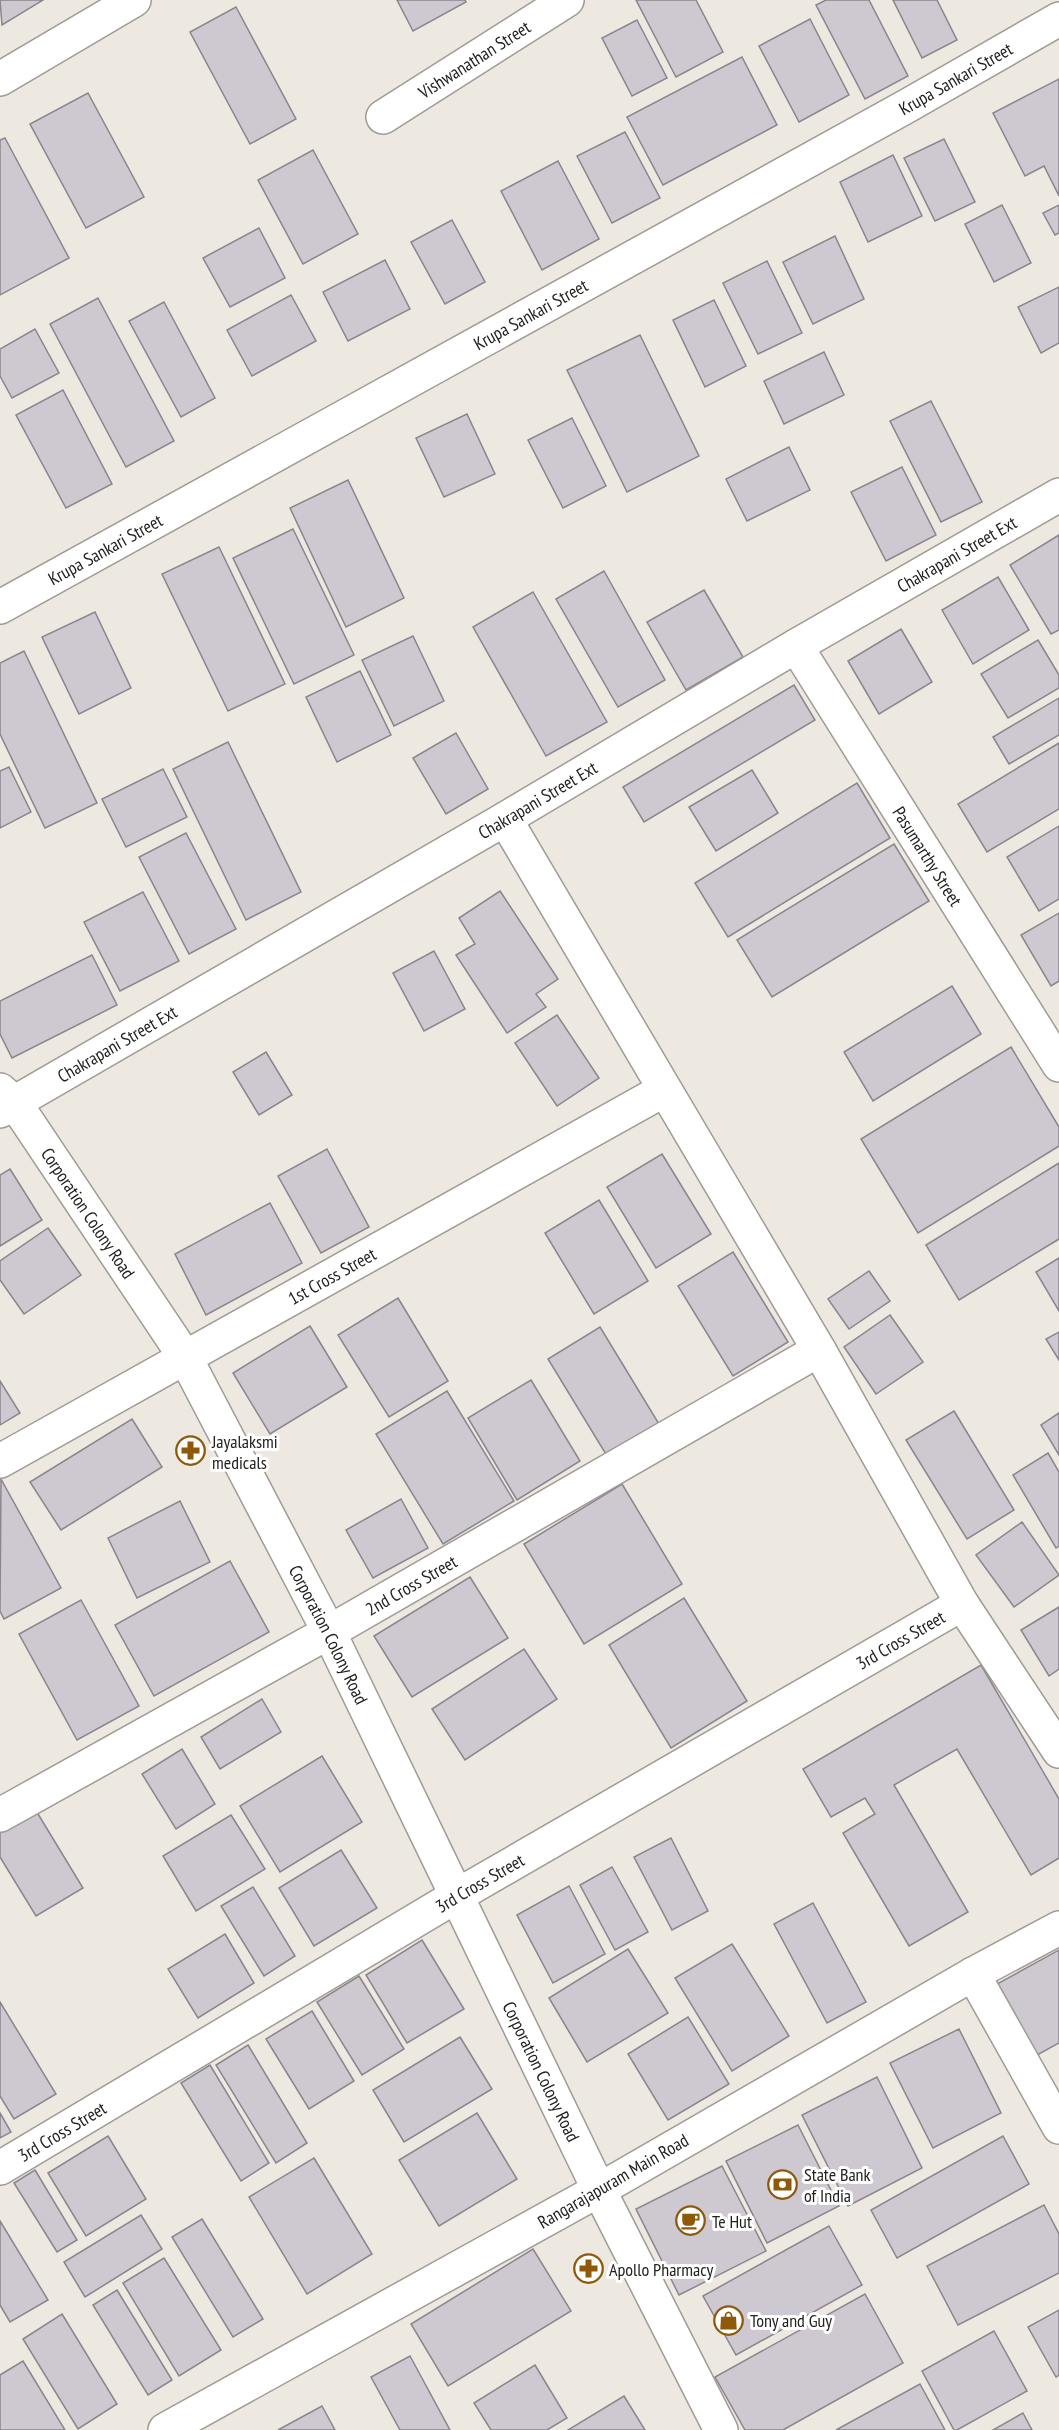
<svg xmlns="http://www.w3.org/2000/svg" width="1059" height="2430" font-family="'PT Sans Narrow',sans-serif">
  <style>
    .building { fill: #cec9d0; stroke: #8a858d; stroke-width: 1.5 }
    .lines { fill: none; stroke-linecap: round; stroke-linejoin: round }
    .minor-casing { stroke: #9f9b94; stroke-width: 36 }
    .major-casing { stroke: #9f9b94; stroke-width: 36 }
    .minor { stroke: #fff; stroke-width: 33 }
    .major { stroke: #fff; stroke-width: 33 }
    .labels { text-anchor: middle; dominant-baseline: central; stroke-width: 6; stroke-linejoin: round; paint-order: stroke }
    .street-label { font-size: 18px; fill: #22211e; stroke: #fff }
    .poi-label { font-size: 18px; fill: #22211e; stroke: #fff; text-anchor: start }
  </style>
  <rect width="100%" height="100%" fill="#ede9e0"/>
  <g class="building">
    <polygon points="0,0 43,0 2,25"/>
    <polygon points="397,0 465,0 466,2 413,31"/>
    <polygon points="636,0 696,0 723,52 676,77"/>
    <polygon points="826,0 869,0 908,76 865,99 816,5"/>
    <polygon points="893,0 937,0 957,40 922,58"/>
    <polygon points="236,7 296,119 250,144 190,32"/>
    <polygon points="810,19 849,95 799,122 759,46"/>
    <polygon points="637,20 667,78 632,96 602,38"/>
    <polygon points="742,57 777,125 663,185 627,117"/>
    <polygon points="1059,79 1059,196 1044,166 1025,176 993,113"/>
    <polygon points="88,93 144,197 86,228 30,124"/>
    <polygon points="625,132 660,198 612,223 577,156"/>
    <polygon points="5,138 69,258 0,295 0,140"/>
    <polygon points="944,139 975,202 935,221 904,158"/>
    <polygon points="313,150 358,234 303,264 258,180"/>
    <polygon points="893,155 922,216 868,242 840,182"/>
    <polygon points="558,161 599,239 542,270 501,191"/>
    <polygon points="1002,205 1031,263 994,282 965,224"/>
    <polygon points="1059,205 1059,233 1055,235 1043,213"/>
    <polygon points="452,220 485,282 445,304 411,242"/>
    <polygon points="259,228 285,278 230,307 203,258"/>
    <polygon points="835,236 864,299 813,324 783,262"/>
    <polygon points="385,260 410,309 348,341 323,292"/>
    <polygon points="767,261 802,333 758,354 723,283"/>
    <polygon points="1059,287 1059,343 1041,353 1018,307"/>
    <polygon points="291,295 316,341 252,376 227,330"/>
    <polygon points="98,298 174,441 126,467 50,324"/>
    <polygon points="714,300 746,366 705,387 673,320"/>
    <polygon points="164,302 215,398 181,417 129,321"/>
    <polygon points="35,329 59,373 12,398 0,376 0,349"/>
    <polygon points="640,335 699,456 627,492 567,370"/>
    <polygon points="824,352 844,395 784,424 764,381"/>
    <polygon points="63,390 112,484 66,508 16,415"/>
    <polygon points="931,401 982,502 941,522 890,421"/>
    <polygon points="467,414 495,474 444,497 416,438"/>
    <polygon points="572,418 606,486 563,508 528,440"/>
    <polygon points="789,447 810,490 747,521 726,479"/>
    <polygon points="902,467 936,535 886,561 851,492"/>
    <polygon points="348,480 404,598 346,627 290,508"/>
    <polygon points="293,529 354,655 294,684 233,558"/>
    <polygon points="1059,535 1059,630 1051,634 1010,565"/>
    <polygon points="219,547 285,684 228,711 162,574"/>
    <polygon points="604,571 665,680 618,707 556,599"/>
    <polygon points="998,577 1029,630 973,664 942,610"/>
    <polygon points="704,590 743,657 686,690 647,622"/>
    <polygon points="533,592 607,722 546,756 473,627"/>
    <polygon points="95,612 131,688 79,714 42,637"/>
    <polygon points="901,629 932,682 879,714 848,661"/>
    <polygon points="413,636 444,701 394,726 362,660"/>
    <polygon points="1038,640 1059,675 1059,688 1008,718 981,674"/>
    <polygon points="24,651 97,803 45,828 0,734 0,663"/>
    <polygon points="360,671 391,735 337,762 306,697"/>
    <polygon points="794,685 815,720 644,822 623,787"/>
    <polygon points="1059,698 1059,735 1009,764 993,737"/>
    <polygon points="456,733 488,789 446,814 413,758"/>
    <polygon points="228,742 301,892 246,920 173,769"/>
    <polygon points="1059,743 1059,809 987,852 958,804"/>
    <polygon points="9,767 31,812 0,828 0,771"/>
    <polygon points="163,769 187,817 126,847 102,799"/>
    <polygon points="752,770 778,813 716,851 689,807"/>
    <polygon points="857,783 890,838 728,937 695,883"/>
    <polygon points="1059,826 1059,899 1039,911 1007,857"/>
    <polygon points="186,833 236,929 189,954 139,857"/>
    <polygon points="894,844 929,901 772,997 737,940"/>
    <polygon points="500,891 558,979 536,994 546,1007 507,1033 456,955 475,944 459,918"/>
    <polygon points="143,892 179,961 120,991 84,922"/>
    <polygon points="1059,913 1059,981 1051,986 1021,935"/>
    <polygon points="434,951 465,1009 424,1031 393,973"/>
    <polygon points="92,955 117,1005 12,1058 0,1034 0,1001"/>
    <polygon points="952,986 981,1034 873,1101 844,1052"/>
    <polygon points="557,1015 599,1078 557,1106 515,1043"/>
    <polygon points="1011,1047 1059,1127 1059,1146 918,1233 861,1139"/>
    <polygon points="266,1052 292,1095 259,1115 233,1072"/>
    <polygon points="327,1149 369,1227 321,1253 278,1176"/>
    <polygon points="662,1154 711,1234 656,1268 607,1187"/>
    <polygon points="1059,1163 1059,1239 959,1300 926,1245"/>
    <polygon points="10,1169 42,1220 0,1246 0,1175"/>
    <polygon points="599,1200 648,1281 594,1314 545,1233"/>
    <polygon points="270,1203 302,1263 206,1315 175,1254"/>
    <polygon points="48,1228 81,1275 24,1314 0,1280 0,1261"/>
    <polygon points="733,1252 788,1342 733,1376 678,1286"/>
    <polygon points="1059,1258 1059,1311 1036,1272"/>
    <polygon points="869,1271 890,1301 849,1329 828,1299"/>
    <polygon points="398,1298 448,1381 389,1417 338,1335"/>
    <polygon points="890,1315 923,1362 876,1394 844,1347"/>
    <polygon points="310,1326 347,1387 270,1434 233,1373"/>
    <polygon points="600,1327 659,1424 607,1456 548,1359"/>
    <polygon points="1059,1332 1059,1360 1046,1339"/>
    <polygon points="531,1380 580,1461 517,1500 468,1418"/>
    <polygon points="0,1381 20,1413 0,1425"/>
    <polygon points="447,1391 514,1501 443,1544 376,1434"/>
    <polygon points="954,1411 1014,1510 967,1539 906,1440"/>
    <polygon points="1059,1413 1059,1455 1041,1425"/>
    <polygon points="132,1419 162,1467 61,1530 30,1482"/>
    <polygon points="1048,1453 1059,1472 1059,1546 1056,1548 1013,1475"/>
    <polygon points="1,1479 61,1588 4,1619 0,1611"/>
    <polygon points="622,1484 682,1584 584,1644 524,1544"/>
    <polygon points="401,1499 428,1548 373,1578 346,1530"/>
    <polygon points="180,1501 210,1562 137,1598 108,1538"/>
    <polygon points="1022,1522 1059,1575 1014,1607 976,1555"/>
    <polygon points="230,1561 269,1632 154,1696 115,1625"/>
    <polygon points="470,1577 508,1638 412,1697 374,1636"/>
    <polygon points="684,1598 747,1701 671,1748 609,1645"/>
    <polygon points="81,1600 139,1706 77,1740 19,1634"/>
    <polygon points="1059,1607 1059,1669 1049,1676 1021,1630"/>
    <polygon points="524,1649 557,1699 465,1760 432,1709"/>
    <polygon points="981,1665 1059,1799 1059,1858 1031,1875 957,1749 894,1785 968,1912 909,1946 843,1833 875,1814 865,1798 831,1817 803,1769"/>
    <polygon points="262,1699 281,1732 220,1769 201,1737"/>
    <polygon points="182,1749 215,1804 176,1829 142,1774"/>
    <polygon points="322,1756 362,1822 280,1872 240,1806"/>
    <polygon points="35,1809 83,1888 36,1916 0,1857 0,1831"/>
    <polygon points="231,1815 265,1869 196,1911 163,1856"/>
    <polygon points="671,1838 708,1911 672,1930 634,1857"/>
    <polygon points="341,1850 377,1908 314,1946 279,1888"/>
    <polygon points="612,1867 648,1932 615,1950 580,1885"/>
    <polygon points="569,1886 605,1954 553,1983 517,1915"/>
    <polygon points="253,1887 295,1956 264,1976 221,1906"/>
    <polygon points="813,1903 866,2002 827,2023 774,1924"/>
    <polygon points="225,1934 254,1983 198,2018 168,1969"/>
    <polygon points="422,1940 464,2009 407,2043 366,1975"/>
    <polygon points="732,1944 789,2036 732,2071 675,1978"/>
    <polygon points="628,1949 668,2013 587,2062 549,1998"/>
    <polygon points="1059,1950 1059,2043 1028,2060 988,1989"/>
    <polygon points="359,1976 404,2049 362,2075 317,2002"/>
    <polygon points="0,2002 56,2094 14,2119 0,2096"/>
    <polygon points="312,2011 354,2081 309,2109 266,2039"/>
    <polygon points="688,2017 729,2084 668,2120 628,2054"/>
    <polygon points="959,2029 1001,2113 933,2148 890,2063"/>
    <polygon points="460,2037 492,2089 404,2142 373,2090"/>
    <polygon points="248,2045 307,2143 276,2163 216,2065"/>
    <polygon points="210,2065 269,2163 241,2181 181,2083"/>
    <polygon points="877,2077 922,2168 848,2206 802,2115"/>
    <polygon points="0,2113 11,2132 0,2138"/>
    <polygon points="477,2113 517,2179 439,2226 399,2160"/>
    <polygon points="798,2125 839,2206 767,2243 726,2161"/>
    <polygon points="108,2136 146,2199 86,2236 48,2173"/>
    <polygon points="1003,2136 1029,2184 897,2258 871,2210"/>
    <polygon points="314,2158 372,2254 307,2294 249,2197"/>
    <polygon points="722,2166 766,2251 679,2295 636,2209"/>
    <polygon points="35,2170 77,2240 57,2252 14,2183"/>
    <polygon points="1044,2205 1059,2234 1059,2273 958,2325 927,2266"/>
    <polygon points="141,2215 162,2249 85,2297 64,2262"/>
    <polygon points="202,2219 263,2319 233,2337 172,2237"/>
    <polygon points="0,2221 48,2300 10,2322 0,2305"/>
    <polygon points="829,2226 862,2285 736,2355 703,2296"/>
    <polygon points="533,2249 571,2311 448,2386 411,2324"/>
    <polygon points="164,2258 221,2350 179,2376 123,2283"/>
    <polygon points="117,2290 172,2380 148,2395 93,2305"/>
    <polygon points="865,2294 903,2363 783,2430 745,2430 715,2377"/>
    <polygon points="1059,2310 1059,2375 1056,2377 1028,2327"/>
    <polygon points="62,2314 117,2404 78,2429 23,2339"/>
    <polygon points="994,2331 1027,2391 957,2430 954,2430 922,2371"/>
    <polygon points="410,2356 450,2430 400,2430 371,2377"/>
    <polygon points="23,2361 65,2430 0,2430 0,2375"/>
    <polygon points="535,2365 567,2418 547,2430 491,2430 474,2403"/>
    <polygon points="920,2384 945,2430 836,2430"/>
    <polygon points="624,2396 645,2430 568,2430"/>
    <polygon points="322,2406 335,2430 278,2430"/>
    <polygon points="1023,2413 1032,2430 993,2430"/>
  </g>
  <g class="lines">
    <defs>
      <g id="minor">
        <polyline points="0,79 134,0"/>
        <path id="s1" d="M383 117 567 0"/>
        <path id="s2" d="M0 607 907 106 1059 19"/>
        <path id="s3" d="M796 646 1059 1065"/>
        <polyline points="505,819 819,1350 962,1604 1059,1751"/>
        <path id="s4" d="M0 1090 15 1103 185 1357 329 1632 599 2190 165 2430"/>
        <path id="s5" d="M0 1111 505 819 796 646 1059 495"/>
        <path id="s6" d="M0 1461 664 1090"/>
        <path id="s7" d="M0 1815 329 1632 819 1350"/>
        <polyline points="973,1974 1059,2127"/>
        <path id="s8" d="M0 2168 458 1895 962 1604"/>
      </g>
      <polyline id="major" points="721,2430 599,2190 973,1974 1059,1928"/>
    </defs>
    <use href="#minor" class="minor-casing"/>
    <use href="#major" class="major-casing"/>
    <use href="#minor" class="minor"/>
    <use href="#major" class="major"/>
  </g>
  <defs>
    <symbol id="pharmacy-ring" viewBox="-11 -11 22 22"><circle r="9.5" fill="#fff" stroke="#8e5a09" stroke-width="1.5"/><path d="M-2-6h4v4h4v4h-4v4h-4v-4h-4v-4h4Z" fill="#8e5a09"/></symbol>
    <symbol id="bank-ring" viewBox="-11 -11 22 22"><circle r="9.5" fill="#fff" stroke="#8e5a09" stroke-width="1.5"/><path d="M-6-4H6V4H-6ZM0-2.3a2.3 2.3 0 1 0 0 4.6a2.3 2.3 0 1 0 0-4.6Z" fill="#8e5a09"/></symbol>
    <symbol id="cafe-ring" viewBox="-11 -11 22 22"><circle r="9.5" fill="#fff" stroke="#8e5a09" stroke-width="1.5"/><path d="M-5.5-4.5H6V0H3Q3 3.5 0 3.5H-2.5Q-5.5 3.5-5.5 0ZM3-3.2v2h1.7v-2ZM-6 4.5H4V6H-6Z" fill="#8e5a09"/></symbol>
    <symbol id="shop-ring" viewBox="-11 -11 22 22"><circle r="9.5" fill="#fff" stroke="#8e5a09" stroke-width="1.5"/><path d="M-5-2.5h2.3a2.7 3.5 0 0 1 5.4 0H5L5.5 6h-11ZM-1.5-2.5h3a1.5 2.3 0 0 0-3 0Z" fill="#8e5a09"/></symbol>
  </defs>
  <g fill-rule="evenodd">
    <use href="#pharmacy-ring" x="174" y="1434" width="33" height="33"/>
    <use href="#bank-ring" x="766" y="2168" width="33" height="33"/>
    <use href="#cafe-ring" x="674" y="2204" width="33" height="33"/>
    <use href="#pharmacy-ring" x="572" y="2252" width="33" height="33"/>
    <use href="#shop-ring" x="712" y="2304" width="33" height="33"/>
  </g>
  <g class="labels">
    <g class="street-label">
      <text stroke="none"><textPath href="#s1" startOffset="108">Vishwanathan Street</textPath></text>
      <text stroke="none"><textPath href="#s2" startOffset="1092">Krupa Sankari Street</textPath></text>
      <text stroke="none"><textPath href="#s2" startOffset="606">Krupa Sankari Street</textPath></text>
      <text stroke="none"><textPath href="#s2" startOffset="120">Krupa Sankari Street</textPath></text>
      <text stroke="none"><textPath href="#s5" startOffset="1107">Chakrapani Street Ext</textPath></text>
      <text stroke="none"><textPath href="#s5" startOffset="621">Chakrapani Street Ext</textPath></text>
      <text stroke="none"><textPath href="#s3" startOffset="248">Pasumarthy Street</textPath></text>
      <text stroke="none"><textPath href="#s5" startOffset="135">Chakrapani Street Ext</textPath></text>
      <text stroke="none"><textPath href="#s4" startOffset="152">Corporation Colony Road</textPath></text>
      <text stroke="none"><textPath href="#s6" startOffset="380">1st Cross Street</textPath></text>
      <text stroke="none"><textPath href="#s7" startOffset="471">2nd Cross Street</textPath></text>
      <text stroke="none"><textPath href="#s4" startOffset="638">Corporation Colony Road</textPath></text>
      <text stroke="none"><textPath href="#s8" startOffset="1044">3rd Cross Street</textPath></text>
      <text stroke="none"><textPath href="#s8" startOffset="558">3rd Cross Street</textPath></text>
      <text stroke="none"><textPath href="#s4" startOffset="1124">Corporation Colony Road</textPath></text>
      <text stroke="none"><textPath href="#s8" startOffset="72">3rd Cross Street</textPath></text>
      <text transform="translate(613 2181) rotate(-30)">Rangarajapuram Main Road</text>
    </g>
    <g class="poi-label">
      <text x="212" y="1441">Jayalaksmi<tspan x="212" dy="21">medicals</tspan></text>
      <text x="804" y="2174">State Bank<tspan x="804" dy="21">of India</tspan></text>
      <text x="712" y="2221">Te Hut</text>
      <text x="609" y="2269">Apollo Pharmacy</text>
      <text x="750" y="2320">Tony and Guy</text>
    </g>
  </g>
</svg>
